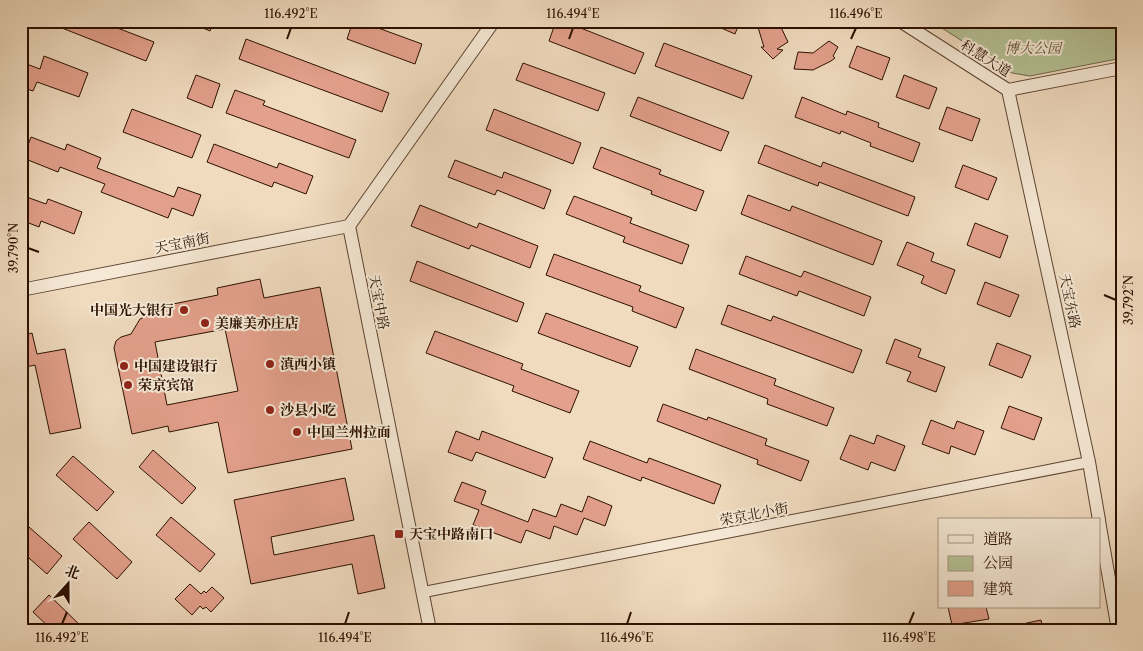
<svg xmlns="http://www.w3.org/2000/svg" width="1143" height="651" font-family="'Libre Caslon Text','Noto Serif SC',serif">
  <style>
    .green { fill: #b5c196; stroke: #70684b }
    .building { fill: #e3a08c; stroke: #2c1000; fill-rule: evenodd }
    .lines { fill: none; stroke-linecap: round; stroke-linejoin: round }
    .minor-casing { stroke: #5d4330; stroke-width: 12 }
    .tertiary-casing { stroke: #5d4330; stroke-width: 14 }
    .minor { stroke: #f5e8d5; stroke-width: 10 }
    .tertiary { stroke: #f5e8d5; stroke-width: 12 }
    .ticks { fill: none; stroke: #2c1000; stroke-width: 2 }
    .poi-dot { fill: #8f2418; stroke: #f5e8d5; stroke-width: 2 }
    .labels { text-anchor: middle; dominant-baseline: central; stroke-width: 4; stroke-linejoin: round; paint-order: stroke }
    .park-label { font-size: 14px; font-style: italic; fill: #5c4e34; stroke: #f5e8d5 }
    .street-label { font-size: 14px; fill: #2c1000; stroke: #f5e8d5 }
    .poi-label { font-size: 14px; font-weight: bold; fill: #2c1000; stroke: #f5e8d5; text-anchor: start }
    .neatline { fill: none; stroke: #2c1000; stroke-width: 2 }
    .ticks-label { font-size: 12px; text-anchor: middle; fill: #2c1000 }
  </style>
  <rect width="100%" height="100%" fill="#f0dbbf"/>
  <filter id="stains"><feTurbulence type="fractalNoise" baseFrequency=".004" numOctaves="4"/><feColorMatrix values="0 0 0 0 .2 0 0 0 0 .09 0 0 0 0 .02 0 0 0 .5 -.17"/></filter>
  <radialGradient id="worn" r=".72"><stop offset=".6" stop-color="#630" stop-opacity="0"/><stop offset="1" stop-color="#630" stop-opacity=".3"/></radialGradient>
  <polygon class="green" points="931,21 1122,21 1122,58 1030,76 1012,73"/>
  <g class="building">
    <polygon points="23,21 31,21 22,45 21,25"/>
    <polygon points="44,21 99,21 154,42 146,61"/>
    <polygon points="187,21 214,21 210,31"/>
    <polygon points="353,21 359,21 422,44 415,64 347,39"/>
    <polygon points="556,21 563,21 644,53 635,74 549,41"/>
    <polygon points="705,21 740,21 735,34"/>
    <polygon points="760,21 778,21 788,42 777,49 783,50 773,59 761,47 764,47 757,24 760,25"/>
    <polygon points="246,39 389,93 382,112 239,59"/>
    <polygon points="829,41 838,47 833,56 835,58 831,61 813,70 794,69 798,52 813,53"/>
    <polygon points="664,43 752,76 743,99 655,66"/>
    <polygon points="857,46 890,58 882,80 849,67"/>
    <polygon points="44,56 88,73 79,97 37,82 33,91 21,87 21,62 40,69"/>
    <polygon points="523,63 605,93 598,111 516,80"/>
    <polygon points="196,75 220,84 212,108 187,98"/>
    <polygon points="904,75 937,88 929,109 896,97"/>
    <polygon points="235,90 265,101 263,105 356,140 349,158 226,113"/>
    <polygon points="638,97 729,132 721,151 630,116"/>
    <polygon points="802,97 846,115 847,111 879,123 878,127 920,143 913,162 870,146 871,143 841,131 840,134 795,117"/>
    <polygon points="947,107 980,119 972,141 939,129"/>
    <polygon points="132,109 201,135 192,158 123,132"/>
    <polygon points="494,109 581,143 573,164 486,130"/>
    <polygon points="31,137 65,150 67,144 101,158 97,168 174,197 178,187 201,195 193,216 172,208 168,218 101,192 105,184 60,167 58,172 23,158"/>
    <polygon points="214,144 277,168 279,163 313,176 306,194 274,182 272,187 207,162"/>
    <polygon points="765,145 821,167 823,162 915,197 908,216 819,182 818,186 758,163"/>
    <polygon points="601,147 661,170 659,174 704,191 696,211 651,194 652,191 593,168"/>
    <polygon points="455,160 502,178 504,172 551,190 544,209 497,190 495,195 448,177"/>
    <polygon points="963,165 997,178 988,200 955,187"/>
    <polygon points="21,195 46,204 48,199 82,212 74,234 41,221 39,227 21,220"/>
    <polygon points="748,195 790,211 792,206 882,241 873,265 741,214"/>
    <polygon points="574,196 632,218 630,223 689,245 682,264 623,242 625,237 566,214"/>
    <polygon points="420,205 477,228 479,223 538,246 530,268 471,245 469,249 411,226"/>
    <polygon points="975,223 1008,236 1000,258 967,245"/>
    <polygon points="907,242 934,253 931,261 955,270 946,294 921,283 924,276 897,265"/>
    <polygon points="554,254 641,286 639,291 684,308 676,328 632,311 633,307 546,275"/>
    <polygon points="746,256 801,277 804,271 871,297 864,316 799,291 797,296 739,274"/>
    <polygon points="417,261 524,303 517,322 410,281"/>
    <path d="M260 279 264 298 320 287 352 449 228 473 218 422 169 432 168 426 132 434 114 348 116 341 121 337 131 334 140 319 149 315 148 309 218 295 217 288ZM225 329 238 391 167 405 155 342Z"/>
    <polygon points="985,282 1019,295 1010,317 977,304"/>
    <polygon points="728,305 771,321 773,316 862,350 853,373 721,324"/>
    <polygon points="546,313 638,347 630,367 538,333"/>
    <polygon points="435,331 523,364 521,369 579,391 570,413 512,391 514,386 426,353"/>
    <polygon points="32,333 37,354 65,349 81,428 50,434 35,365 21,368 21,336"/>
    <polygon points="895,339 921,349 918,357 945,367 936,392 907,381 911,372 886,363"/>
    <polygon points="997,343 1031,356 1022,378 989,365"/>
    <polygon points="696,349 776,379 774,385 834,408 827,426 767,404 768,399 689,369"/>
    <polygon points="663,404 707,420 708,417 767,439 765,445 809,461 801,481 757,464 758,460 657,421"/>
    <polygon points="1009,406 1042,418 1034,440 1001,428"/>
    <polygon points="931,420 954,429 957,421 984,431 975,455 951,446 949,454 922,444"/>
    <polygon points="456,431 479,440 482,431 553,458 545,478 476,452 472,461 448,452"/>
    <polygon points="850,435 874,444 877,435 905,446 895,471 871,462 868,470 840,459"/>
    <polygon points="590,441 647,463 649,458 721,485 714,504 642,477 641,481 583,459"/>
    <polygon points="153,450 196,488 182,504 139,467"/>
    <polygon points="73,456 114,492 97,511 56,475"/>
    <polygon points="345,478 354,520 271,537 274,555 374,535 385,588 358,594 352,564 251,584 234,500"/>
    <polygon points="462,482 486,491 481,504 528,522 533,509 556,517 561,504 582,512 588,496 612,506 605,526 584,518 577,535 554,526 550,539 526,530 521,543 473,525 479,510 454,501"/>
    <polygon points="171,517 215,554 200,572 156,535"/>
    <polygon points="21,520 62,556 47,574 21,551"/>
    <polygon points="89,522 132,562 117,579 73,539"/>
    <polygon points="190,584 201,594 204,591 206,593 212,587 224,598 211,612 206,607 203,609 200,606 192,615 175,599"/>
    <polygon points="49,595 85,630 52,630 33,612"/>
    <polygon points="948,607 986,607 989,619 952,625"/>
    <polygon points="1041,620 1043,630 1013,630 1013,626"/>
  </g>
  <g class="lines">
    <defs>
      <polyline id="minor" points="424,592 1089,462"/>
      <g id="tertiary">
        <polyline points="900,21 1008,90 1122,68"/>
        <polyline points="1008,90 1089,462 1099,520"/>
        <polyline points="21,290 349,226"/>
        <polyline points="1099,521 1118,630"/>
        <polyline points="430,630 349,226 494,21"/>
      </g>
    </defs>
    <use href="#minor" class="minor-casing"/>
    <use href="#tertiary" class="tertiary-casing"/>
    <use href="#minor" class="minor"/>
    <use href="#tertiary" class="tertiary"/>
  </g>
  <path class="ticks" d="M287 39 291 28M569 39 573 28M851 39 856 28M28 248 39 252M1104 295 1116 300M62 624 67 612M345 624 349 612M627 624 631 612M909 624 914 612"/>
  <g class="poi-dot">
    <circle cx="184" cy="310" r="5"/>
    <circle cx="205" cy="323" r="5"/>
    <circle cx="270" cy="364" r="5"/>
    <circle cx="124" cy="366" r="5"/>
    <circle cx="128" cy="385" r="5"/>
    <circle cx="270" cy="410" r="5"/>
    <circle cx="297" cy="432" r="5"/>
    <rect x="394" y="529" width="10" height="10" rx="2.5"/>
  </g>
  <g class="labels">
    <g class="park-label">
      <text x="1033" y="48">博大公园</text>
    </g>
    <g class="street-label">
      <text transform="translate(986 58) rotate(32)">科慧大道</text>
      <text transform="translate(182 243) rotate(-11)">天宝南街</text>
      <text transform="translate(1070 301) rotate(78)">天宝东路</text>
      <text transform="translate(379 302) rotate(79)">天宝中路</text>
      <text transform="translate(754 514) rotate(-11)">荣京北小街</text>
    </g>
    <g class="poi-label">
      <text x="174" y="310" text-anchor="end">中国光大银行</text>
      <text x="215" y="323">美廉美亦庄店</text>
      <text x="280" y="364">滇西小镇</text>
      <text x="134" y="366">中国建设银行</text>
      <text x="138" y="385">荣京宾馆</text>
      <text x="280" y="410">沙县小吃</text>
      <text x="307" y="432">中国兰州拉面</text>
      <text x="409" y="534">天宝中路南口</text>
    </g>
  </g>
  <rect width="1143" height="651" fill="none" stroke="#f0dbbf" stroke-width="55"/>
  <rect x="938" y="518" width="162" height="90" fill="#f5e8d5" stroke="#a59280"/>
  <rect x="948" y="535" width="25" height="8" fill="#f5e8d5" stroke="#a59280"/>
  <text x="983" y="544" font-size="15" fill="#2c1000">道路</text>
  <rect x="948" y="556" width="25" height="15" fill="#b5c196" stroke="#a59280"/>
  <text x="983" y="568" font-size="15" fill="#2c1000">公园</text>
  <rect x="948" y="581" width="25" height="15" fill="#e3a08c" stroke="#a59280"/>
  <text x="983" y="594" font-size="15" fill="#2c1000">建筑</text>
  <g transform="translate(68 584) rotate(21)" stroke="#f5e8d5" stroke-width="4" paint-order="stroke">
  <path d="M0-4L9 19L0 12L-9 19Z" fill="#2c1000"/>
  <text y="-8" font-size="14" font-weight="bold" text-anchor="middle" fill="#2c1000">北</text>
  </g>
  <rect x="28" y="28" width="1088" height="596" class="neatline"/>
  <g class="ticks-label">
    <text x="291" y="18">116.492°E</text>
    <text x="573" y="18">116.494°E</text>
    <text x="856" y="18">116.496°E</text>
    <text transform="translate(14 248) rotate(-90)" y="4">39.790°N</text>
    <text transform="translate(1129 300) rotate(-90)" y="4">39.792°N</text>
    <text x="62" y="642">116.492°E</text>
    <text x="345" y="642">116.494°E</text>
    <text x="627" y="642">116.496°E</text>
    <text x="909" y="642">116.498°E</text>
  </g>
  <rect width="100%" height="100%" filter="url(#stains)"/>
  <rect width="100%" height="100%" fill="url(#worn)"/>
</svg>
